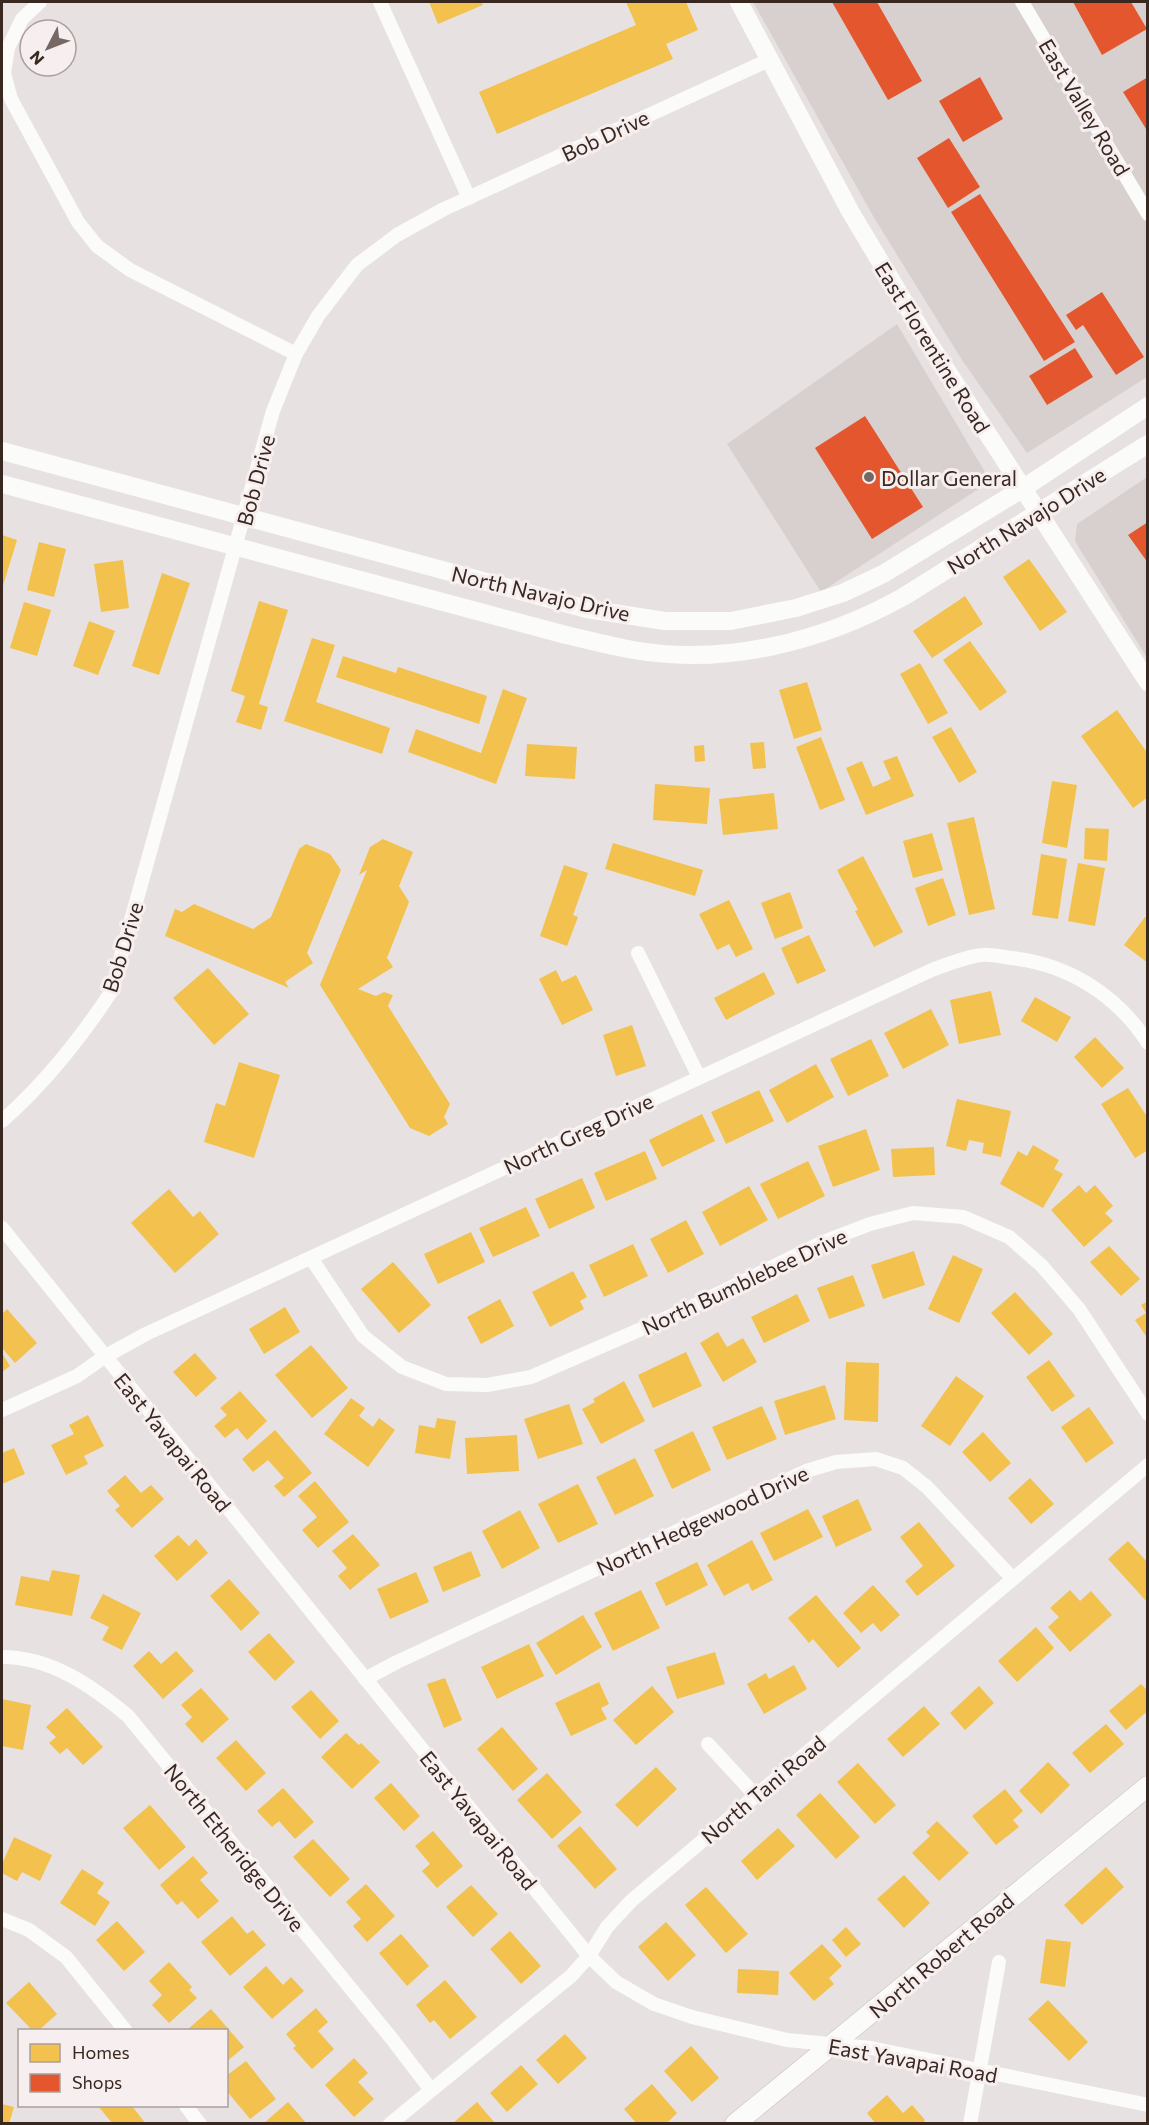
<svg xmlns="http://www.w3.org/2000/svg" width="1149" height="2125" font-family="Commissioner,sans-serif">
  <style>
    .built { fill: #d8d0cf }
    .homes { fill: #f2c14e }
    .shops { fill: #e4572e }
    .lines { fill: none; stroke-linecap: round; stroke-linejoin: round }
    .secondary-casing { stroke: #c7c0bd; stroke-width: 21 }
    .minor { stroke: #fbfbfa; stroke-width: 14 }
    .tertiary { stroke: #fbfbfa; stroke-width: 18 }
    .secondary { stroke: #fbfbfa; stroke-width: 20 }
    .poi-dot { fill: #766964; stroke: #f7efef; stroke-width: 2 }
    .labels { text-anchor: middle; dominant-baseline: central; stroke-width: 6; stroke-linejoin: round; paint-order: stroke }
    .street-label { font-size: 21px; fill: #392820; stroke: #f7efef }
    .poi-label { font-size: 21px; fill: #392820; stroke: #f7efef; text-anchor: start }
  </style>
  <rect width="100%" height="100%" fill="#e7e2e1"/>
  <g class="built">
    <polygon points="753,2 1147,2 1147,377 1027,453 962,360 873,216"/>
    <polygon points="897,324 985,472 983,486 821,592 727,444"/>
    <polygon points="1147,477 1147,658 1075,541 1077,524"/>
  </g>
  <g class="homes">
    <polygon points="429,2 481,2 483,5 438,24"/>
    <polygon points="626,2 686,2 698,30 666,44 673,59 497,134 479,92 636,25"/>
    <polygon points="2,535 17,540 2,589"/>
    <polygon points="39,542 66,549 54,597 27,590"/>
    <polygon points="1029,559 1067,612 1040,631 1003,577"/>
    <polygon points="123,560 129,608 101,612 94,564"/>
    <polygon points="162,573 190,583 159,675 132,666"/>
    <polygon points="965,596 983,624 932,658 913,631"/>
    <polygon points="259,601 288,610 259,704 268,707 261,730 236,722 245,696 231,691"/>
    <polygon points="24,602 51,610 37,656 10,648"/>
    <polygon points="89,621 115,631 98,675 73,666"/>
    <polygon points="312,638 335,645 316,702 390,728 382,754 284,721"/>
    <polygon points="970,641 1007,692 980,711 943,660"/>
    <polygon points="343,656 396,673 398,667 487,696 479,724 336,677"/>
    <polygon points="920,663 948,713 928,724 900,674"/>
    <polygon points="807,682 822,730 794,739 779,690"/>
    <polygon points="503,689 527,698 496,784 408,752 416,729 481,753"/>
    <polygon points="1117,710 1148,754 1148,797 1133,808 1081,736"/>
    <polygon points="951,727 977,772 959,783 932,737"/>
    <polygon points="821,737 845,800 820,810 796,747"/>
    <polygon points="764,742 766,768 753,769 750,743"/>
    <polygon points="527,744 577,747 575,779 525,776"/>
    <polygon points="704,745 705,761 695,762 694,746"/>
    <polygon points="897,756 914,796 866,815 846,768 862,761 873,787 891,779 883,761"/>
    <polygon points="1052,781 1077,785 1067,848 1042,843"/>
    <polygon points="655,784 710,788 707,824 653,820"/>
    <polygon points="774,793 778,829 723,835 719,799"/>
    <polygon points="974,817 995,909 969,915 947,823"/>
    <polygon points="1085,828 1109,829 1107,861 1084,859"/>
    <polygon points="932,833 943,870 913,878 903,841"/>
    <polygon points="383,839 413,852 399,886 409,902 387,958 393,967 358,989 376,996 384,992 393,995 388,1006 450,1104 444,1117 448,1124 429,1136 410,1128 320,985 367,870 359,875 370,847"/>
    <polygon points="613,843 703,870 695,896 605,869"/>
    <polygon points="306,844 330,854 341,870 307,953 313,963 285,982 289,988 165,936 175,909 182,912 194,904 253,929 271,917 299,849"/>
    <polygon points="1041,854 1067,859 1058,919 1032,915"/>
    <polygon points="863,856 903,932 874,947 855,911 858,910 837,870"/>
    <polygon points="1078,863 1105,868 1095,926 1068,921"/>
    <polygon points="564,865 588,873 573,915 578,917 567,946 540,936"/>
    <polygon points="943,878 956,915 928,926 915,888"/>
    <polygon points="790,892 803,928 775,939 761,903"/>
    <polygon points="729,900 753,949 736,957 729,944 717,950 699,914"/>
    <polygon points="1145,917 1148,919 1148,963 1124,945"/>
    <polygon points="809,935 826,971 797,984 781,948"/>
    <polygon points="208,968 249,1014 214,1045 173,998"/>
    <polygon points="556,970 562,982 576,975 593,1010 562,1025 539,979"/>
    <polygon points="764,972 775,994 726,1020 714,998"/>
    <polygon points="991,991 1001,1035 959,1044 950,1000"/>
    <polygon points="1035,997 1071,1017 1057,1042 1021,1021"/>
    <polygon points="931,1009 949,1045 903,1069 884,1033"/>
    <polygon points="632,1025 646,1066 616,1076 603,1035"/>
    <polygon points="1095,1037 1124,1068 1102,1088 1074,1057"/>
    <polygon points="871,1039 889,1076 848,1096 830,1059"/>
    <polygon points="239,1062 280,1075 254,1158 204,1142 216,1103 225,1106"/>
    <polygon points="816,1064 834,1097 787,1123 769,1090"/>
    <polygon points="1128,1088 1148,1118 1148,1150 1135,1158 1101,1104"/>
    <polygon points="759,1090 774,1121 726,1144 711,1112"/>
    <polygon points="957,1099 1011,1111 1001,1157 982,1153 984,1143 969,1140 966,1151 946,1146"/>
    <polygon points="702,1114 715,1141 662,1167 649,1140"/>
    <polygon points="866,1129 880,1170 833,1187 818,1146"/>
    <polygon points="1033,1145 1059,1160 1054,1169 1063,1174 1043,1208 1000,1184 1018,1151 1027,1156"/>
    <polygon points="934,1147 935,1175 893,1177 891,1149"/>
    <polygon points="645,1151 657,1179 606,1201 594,1173"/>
    <polygon points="808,1161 825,1196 778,1219 760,1184"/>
    <polygon points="582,1178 595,1208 549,1229 535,1199"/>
    <polygon points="1079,1185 1086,1193 1095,1185 1113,1206 1105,1213 1113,1221 1084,1247 1051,1210"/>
    <polygon points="749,1186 768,1220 720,1246 702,1212"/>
    <polygon points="169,1189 193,1217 200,1211 219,1234 175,1273 131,1223"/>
    <polygon points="526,1207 540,1236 493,1257 479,1228"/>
    <polygon points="686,1220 704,1254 668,1273 650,1239"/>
    <polygon points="471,1232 485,1262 438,1284 424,1254"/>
    <polygon points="633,1244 648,1276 604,1297 589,1265"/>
    <polygon points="1109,1246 1140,1279 1121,1296 1090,1262"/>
    <polygon points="914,1251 925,1285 883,1299 871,1265"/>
    <polygon points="953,1255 983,1269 959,1323 928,1309"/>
    <polygon points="393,1262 431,1305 399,1333 361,1289"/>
    <polygon points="573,1271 587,1297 580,1301 584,1309 550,1327 532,1292"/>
    <polygon points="853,1275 865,1306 829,1319 817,1288"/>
    <polygon points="1015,1292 1053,1334 1029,1355 991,1313"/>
    <polygon points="797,1294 810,1321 764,1343 751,1317"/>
    <polygon points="500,1299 514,1326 481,1344 467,1317"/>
    <polygon points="1148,1301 1148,1339 1135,1320 1146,1313 1141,1305"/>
    <polygon points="285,1307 300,1332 264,1354 249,1329"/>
    <polygon points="7,1309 37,1343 15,1363 2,1348 2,1314"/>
    <polygon points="718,1332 727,1347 743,1338 757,1362 723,1382 700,1343"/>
    <polygon points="311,1345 348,1388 312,1418 275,1375"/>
    <polygon points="686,1352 702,1386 653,1408 638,1375"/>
    <polygon points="2,1353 10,1366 2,1372"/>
    <polygon points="195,1353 217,1378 196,1397 173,1372"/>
    <polygon points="1049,1360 1075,1396 1052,1412 1026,1377"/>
    <polygon points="846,1362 879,1363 878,1422 844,1420"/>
    <polygon points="956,1376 984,1396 950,1446 921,1426"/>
    <polygon points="624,1381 645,1421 601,1444 582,1409 595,1402 593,1399"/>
    <polygon points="825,1385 836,1419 785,1435 774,1401"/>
    <polygon points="240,1391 267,1421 247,1440 237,1428 225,1438 214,1426 227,1415 220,1408"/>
    <polygon points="351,1398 365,1408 359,1416 373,1427 379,1418 395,1430 368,1467 324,1434"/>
    <polygon points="569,1404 583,1444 538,1459 524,1419"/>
    <polygon points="762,1406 777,1439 727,1460 712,1427"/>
    <polygon points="1089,1407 1114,1443 1086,1463 1061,1427"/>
    <polygon points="88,1415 104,1446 84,1456 88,1464 66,1475 51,1445 74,1434 69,1425"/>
    <polygon points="437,1418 456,1421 450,1459 415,1453 419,1425 435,1428"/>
    <polygon points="275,1430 312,1473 284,1497 274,1486 284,1478 268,1460 253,1472 242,1459"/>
    <polygon points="693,1431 711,1470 672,1489 654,1450"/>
    <polygon points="983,1432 1011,1463 990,1482 962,1452"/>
    <polygon points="517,1435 519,1471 467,1474 465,1438"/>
    <polygon points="14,1448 25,1474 2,1484 2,1453"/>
    <polygon points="635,1458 654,1496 615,1515 596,1477"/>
    <polygon points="125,1475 141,1493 151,1485 164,1499 132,1528 115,1510 120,1506 107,1491"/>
    <polygon points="1030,1478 1054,1504 1031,1524 1008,1498"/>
    <polygon points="315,1481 349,1522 318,1548 302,1530 317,1517 298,1496"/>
    <polygon points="578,1484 598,1524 558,1543 538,1504"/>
    <polygon points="858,1499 872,1530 836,1547 822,1516"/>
    <polygon points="808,1509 823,1537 774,1561 760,1533"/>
    <polygon points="520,1510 540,1548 502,1569 482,1531"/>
    <polygon points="919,1522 955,1566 917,1596 905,1581 923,1566 900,1537"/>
    <polygon points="353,1534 380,1565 350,1590 338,1576 347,1568 332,1551"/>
    <polygon points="178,1535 189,1546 196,1539 208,1553 177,1581 154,1556"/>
    <polygon points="752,1540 773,1580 752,1591 748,1583 724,1596 707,1565"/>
    <polygon points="1128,1541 1148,1563 1148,1603 1108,1559"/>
    <polygon points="471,1551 481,1576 443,1592 433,1567"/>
    <polygon points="697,1562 708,1585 666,1606 655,1583"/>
    <polygon points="52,1570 80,1575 72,1616 15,1605 21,1576 49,1581"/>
    <polygon points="416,1572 429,1602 390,1619 377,1589"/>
    <polygon points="229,1579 260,1613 241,1631 210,1596"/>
    <polygon points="873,1585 900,1615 881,1632 873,1623 861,1633 843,1613"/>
    <polygon points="641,1590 660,1628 613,1651 594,1613"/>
    <polygon points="1070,1590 1080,1601 1091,1591 1112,1615 1070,1652 1048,1627 1059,1617 1050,1608"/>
    <polygon points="103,1594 141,1613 122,1650 102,1640 109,1627 90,1618"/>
    <polygon points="816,1595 861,1648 838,1668 813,1639 809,1643 788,1618"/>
    <polygon points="583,1615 602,1647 556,1675 536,1643"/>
    <polygon points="1036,1627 1054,1648 1017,1682 998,1661"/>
    <polygon points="269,1633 295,1662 275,1681 248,1652"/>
    <polygon points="529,1644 544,1676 497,1699 481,1667"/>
    <polygon points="149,1651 161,1664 176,1651 194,1671 163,1699 133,1666"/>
    <polygon points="715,1652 725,1684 677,1699 666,1667"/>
    <polygon points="794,1665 807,1689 764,1714 747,1684 766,1673 769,1679"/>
    <polygon points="445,1678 462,1720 444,1728 427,1684"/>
    <polygon points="599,1682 609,1704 601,1708 607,1719 571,1736 555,1703"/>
    <polygon points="1141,1684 1148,1691 1148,1717 1145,1713 1126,1730 1109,1711"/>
    <polygon points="652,1686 674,1712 636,1745 613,1720"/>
    <polygon points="979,1686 994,1703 965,1730 950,1713"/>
    <polygon points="201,1688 229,1719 202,1743 185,1724 192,1717 181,1705"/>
    <polygon points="311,1690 339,1721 320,1739 291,1707"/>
    <polygon points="2,1699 31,1705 23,1750 2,1746 3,1734 2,1734"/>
    <polygon points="924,1706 940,1724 903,1757 887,1739"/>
    <polygon points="67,1708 103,1747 83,1765 67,1748 60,1754 49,1743 56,1737 46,1727"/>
    <polygon points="1106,1724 1124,1744 1090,1773 1072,1753"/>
    <polygon points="502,1727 538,1769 513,1791 477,1749"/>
    <polygon points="346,1733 359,1745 361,1743 380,1762 352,1789 321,1757"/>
    <polygon points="236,1740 266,1773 246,1791 216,1758"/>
    <polygon points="1048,1762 1070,1785 1041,1814 1019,1791"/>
    <polygon points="858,1763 896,1805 875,1824 837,1782"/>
    <polygon points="656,1767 677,1789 637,1827 615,1805"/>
    <polygon points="547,1773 582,1812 552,1839 517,1800"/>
    <polygon points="391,1783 420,1816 404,1831 374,1798"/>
    <polygon points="283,1788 314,1822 295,1839 279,1821 272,1827 257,1811"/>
    <polygon points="1005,1789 1023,1811 1013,1820 1019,1827 996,1845 972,1816"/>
    <polygon points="820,1793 860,1837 836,1859 796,1815"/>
    <polygon points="150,1805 186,1847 159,1870 123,1828"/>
    <polygon points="937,1821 969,1853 939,1881 912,1853 930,1836 926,1832"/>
    <polygon points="580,1826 617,1869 595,1889 557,1846"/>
    <polygon points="778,1828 795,1846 757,1880 741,1861"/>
    <polygon points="433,1831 463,1866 437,1888 422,1871 430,1864 415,1846"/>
    <polygon points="14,1837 52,1855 40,1881 22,1872 17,1881 2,1873 2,1864"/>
    <polygon points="313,1839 350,1879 330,1897 293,1857"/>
    <polygon points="193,1856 208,1873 200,1880 219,1901 198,1919 182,1901 177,1905 160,1885"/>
    <polygon points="1106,1867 1124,1887 1082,1925 1064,1905"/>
    <polygon points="82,1869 104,1883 97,1893 110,1902 95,1926 60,1903"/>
    <polygon points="904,1875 930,1903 904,1928 877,1899"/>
    <polygon points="366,1884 395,1916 367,1942 353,1926 361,1919 346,1902"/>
    <polygon points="471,1885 498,1914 473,1937 446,1907"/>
    <polygon points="706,1887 748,1934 726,1953 685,1905"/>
    <polygon points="232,1916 247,1934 253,1930 266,1945 230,1976 201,1942"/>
    <polygon points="117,1921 145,1952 124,1971 96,1940"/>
    <polygon points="666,1922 696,1955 668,1981 638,1947"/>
    <polygon points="846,1927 861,1944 846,1957 832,1940"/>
    <polygon points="510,1931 541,1966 521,1984 490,1949"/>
    <polygon points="401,1934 429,1966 407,1986 379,1953"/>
    <polygon points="1046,1939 1071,1942 1065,1987 1040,1983"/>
    <polygon points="822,1944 842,1966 829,1978 834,1984 814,2001 789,1973"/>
    <polygon points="169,1962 192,1987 189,1990 197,1998 169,2023 152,2005 162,1995 149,1981"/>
    <polygon points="266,1966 283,1985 291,1977 304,1991 272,2019 243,1987"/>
    <polygon points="738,1969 779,1971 778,1995 737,1993"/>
    <polygon points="445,1980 477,2017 450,2039 434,2020 430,2023 416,2005"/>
    <polygon points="29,1982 57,2014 39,2030 32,2030 6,2003"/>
    <polygon points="1048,2000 1088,2042 1069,2061 1028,2019"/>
    <polygon points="316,2008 328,2022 318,2031 334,2049 312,2069 293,2048 296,2046 286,2034"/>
    <polygon points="211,2009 244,2047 226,2062 226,2030 187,2030"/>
    <polygon points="565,2034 587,2058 558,2084 536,2060"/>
    <polygon points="691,2046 719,2078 692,2102 664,2071"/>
    <polygon points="354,2058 368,2073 358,2082 374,2099 354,2117 325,2085"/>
    <polygon points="246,2061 276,2099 250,2119 226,2090 226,2076"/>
    <polygon points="521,2065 538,2084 507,2112 490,2093"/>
    <polygon points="652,2084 677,2113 666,2124 637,2124 624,2109"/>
    <polygon points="887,2095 903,2113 912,2105 925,2120 922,2124 876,2124 867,2113"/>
    <polygon points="288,2102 307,2124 263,2124"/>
    <polygon points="477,2102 494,2122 452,2124"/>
    <polygon points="2,2104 14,2107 9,2124 2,2124"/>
    <polygon points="98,2106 132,2106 146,2124 113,2124"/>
  </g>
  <g class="shops">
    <polygon points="832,2 877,2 922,81 888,100"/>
    <polygon points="1073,2 1131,2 1147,29 1102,55"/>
    <polygon points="980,77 1003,119 963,142 939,101"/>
    <polygon points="1148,77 1148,132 1123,92"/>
    <polygon points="949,138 980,187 948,208 917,158"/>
    <polygon points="980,194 1075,342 1044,361 951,212"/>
    <polygon points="1102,292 1144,357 1116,375 1083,325 1076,330 1066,315"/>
    <polygon points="1075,348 1093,377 1047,405 1029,376"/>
    <polygon points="865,416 923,507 872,539 815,448"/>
    <polygon points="1148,522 1148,563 1128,535"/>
  </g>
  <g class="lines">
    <defs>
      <polyline id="secondary" points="735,2124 1148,1786"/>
    </defs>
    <use href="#secondary" class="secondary-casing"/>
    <g class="minor">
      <polyline points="40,2 22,19 8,48 4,73 11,99 78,222 97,246 130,270 296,354"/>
      <polyline points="380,2 469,198"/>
      <polyline points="1022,2 1148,214"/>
      <polyline points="638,953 699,1077"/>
      <path d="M2 1121C44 1084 80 1039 111 992L273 411 296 354 318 316 357 265 397 235 444 209 769 60"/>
      <polyline points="2,1228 589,1956 616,1982 654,2004 692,2017 787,2040 871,2048 1148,2105"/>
      <polyline points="311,1258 363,1336 402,1367 446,1384 487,1385 531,1377 685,1310 823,1242 870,1224 913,1213 963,1217 1009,1237 1042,1266 1079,1309 1148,1414"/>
      <path d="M2 1410 77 1376 104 1357 146 1334 934 969C949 964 967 956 983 955 992 954 1002 957 1011 958 1068 964 1117 995 1148 1043"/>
      <path d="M2 1657C51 1657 92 1686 128 1716L392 2039 431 2090"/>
      <polyline points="365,1679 397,1662 806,1471 836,1462 876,1459 903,1468 927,1487 1013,1579"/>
      <polyline points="708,1744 755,1795"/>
      <polyline points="2,1919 29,1930 66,1957 125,2030"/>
      <polyline points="186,2106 200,2124"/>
      <polyline points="390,2124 571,1976 589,1956 607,1927 631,1901 1148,1465"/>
      <polyline points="970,2124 999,1962"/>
    </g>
    <g class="tertiary">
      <polyline points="739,2 850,211 927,340 1148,682"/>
      <polyline points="2,451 587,609 665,621 731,621 796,608 843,593 883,574 1022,489 1148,406"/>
      <path d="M2 484 566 635C588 640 610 646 633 650 725 666 822 642 903 597L1148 444"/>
    </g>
    <use href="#secondary" class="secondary"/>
  </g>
  <circle class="poi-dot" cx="869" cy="477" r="6"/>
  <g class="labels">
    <g class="street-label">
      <text transform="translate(1085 107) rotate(59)">East Valley Road</text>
      <text transform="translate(605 135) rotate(-25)">Bob Drive</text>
      <text transform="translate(933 347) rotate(58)">East Florentine Road</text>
      <text transform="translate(255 480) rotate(-75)">Bob Drive</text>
      <text transform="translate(1026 520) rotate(-32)">North Navajo Drive</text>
      <text transform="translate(541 593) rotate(13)">North Navajo Drive</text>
      <text transform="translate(122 947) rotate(-73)">Bob Drive</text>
      <text transform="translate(578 1133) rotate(-25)">North Greg Drive</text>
      <text transform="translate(744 1281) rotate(-25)">North Bumblebee Drive</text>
      <text transform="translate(173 1442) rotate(51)">East Yavapai Road</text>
      <text transform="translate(702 1520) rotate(-25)">North Hedgewood Drive</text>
      <text transform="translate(763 1789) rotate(-40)">North Tani Road</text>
      <text transform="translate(479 1820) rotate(51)">East Yavapai Road</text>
      <text transform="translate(235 1847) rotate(51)">North Etheridge Drive</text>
      <text transform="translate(941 1955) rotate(-40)">North Robert Road</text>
      <text transform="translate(913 2060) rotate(10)">East Yavapai Road</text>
    </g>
    <g class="poi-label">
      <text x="881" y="477">Dollar General</text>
    </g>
  </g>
  <rect width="1149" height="2125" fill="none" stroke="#392820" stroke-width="6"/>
  <rect x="18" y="2029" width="210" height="78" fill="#f7efef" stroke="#ab9f9c" stroke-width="1.5"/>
  <rect x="30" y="2044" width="30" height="18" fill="#f2c14e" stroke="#ab9f9c" stroke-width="1.5"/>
  <text x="72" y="2059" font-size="18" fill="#392820">Homes</text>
  <rect x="30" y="2074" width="30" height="18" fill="#e4572e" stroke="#ab9f9c" stroke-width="1.5"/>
  <text x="72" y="2089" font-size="18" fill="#392820">Shops</text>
  <g transform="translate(48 48) rotate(228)"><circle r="28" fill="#f7efef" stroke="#ab9f9c" stroke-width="1.5"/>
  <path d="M0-4.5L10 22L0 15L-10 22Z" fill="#766964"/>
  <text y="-9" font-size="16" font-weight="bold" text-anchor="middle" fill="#392820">N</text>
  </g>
</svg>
